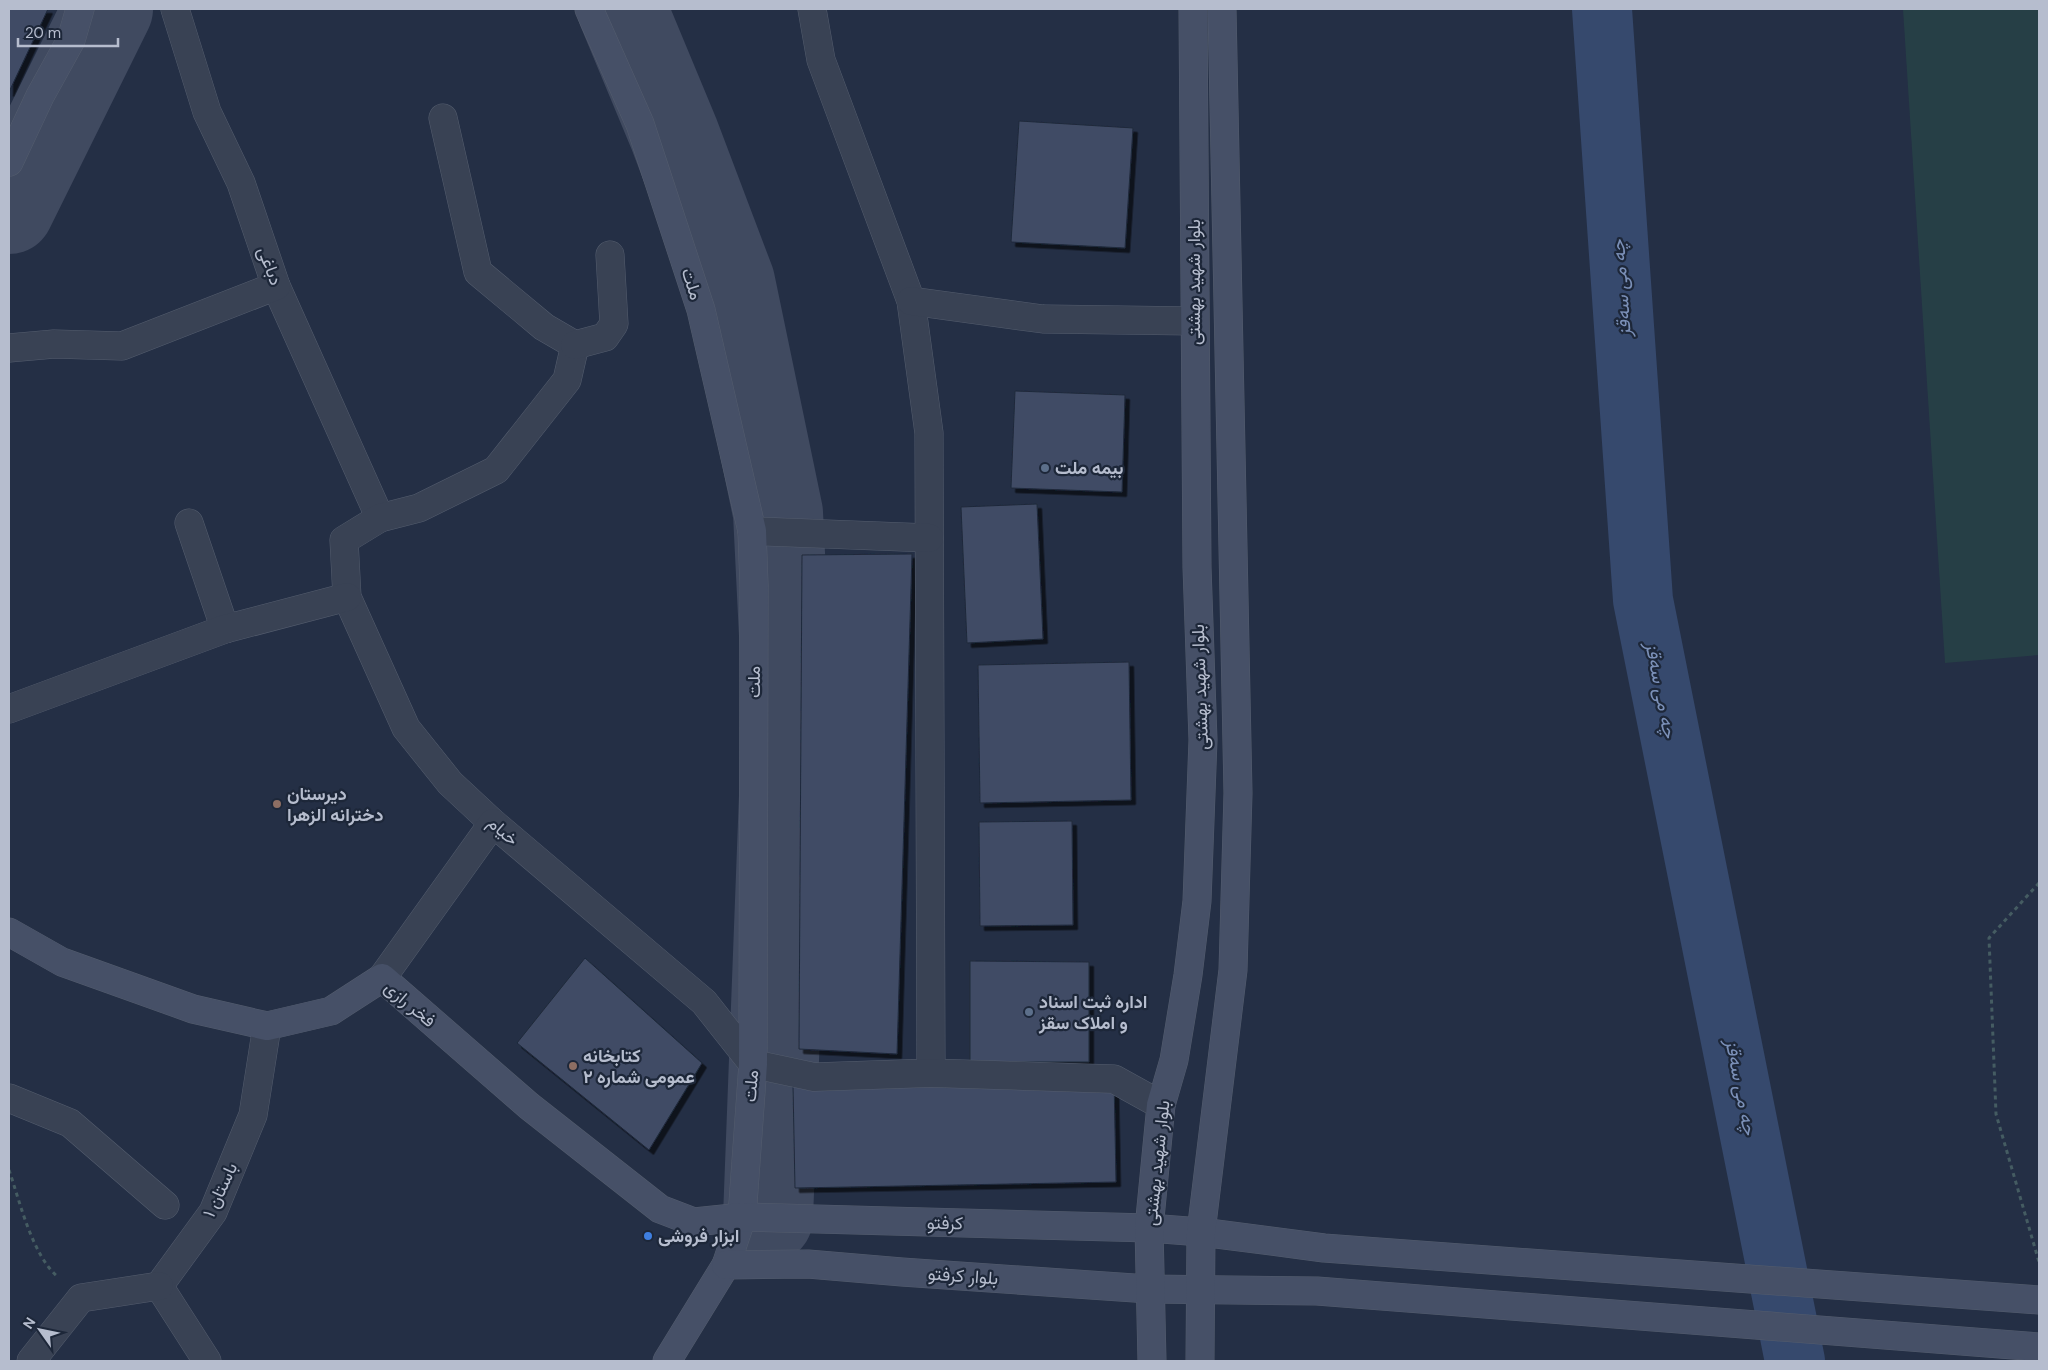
<svg xmlns="http://www.w3.org/2000/svg" width="2048" height="1370" font-family="'DM Sans',Vazirmatn,sans-serif">
  <style>
    .green { fill: #263f46 }
    .lines { fill: none; stroke-linecap: round; stroke-linejoin: round }
    .river { stroke: #36496d; stroke-width: 60 }
    .taxiway { stroke: #404a60; stroke-width: 90 }
    .building { fill: #404c65; stroke: #1f293b; filter: url(#shadow) }
    .street-casing { stroke: #545d6e; stroke-width: 29 }
    .secondary-casing { stroke: #545d6e; stroke-width: 29 }
    .path { stroke: #455c62; stroke-width: 3; stroke-dasharray: 4 4; stroke-linecap: butt }
    .street { stroke: #394254; stroke-width: 28 }
    .secondary { stroke: #465067; stroke-width: 28 }
    .service-dot { fill: #5c6f8a; stroke: #1d2739; stroke-width: 2 }
    .education-dot { fill: #8d6e63; stroke: #1d2739; stroke-width: 2 }
    .shop-dot { fill: #3f7fe0; stroke: #1d2739; stroke-width: 2 }
    .labels { text-anchor: middle; dominant-baseline: central; stroke-width: 4.5; stroke-linejoin: round; paint-order: stroke }
    .street-label { font-size: 18px; fill: #b6bdce; stroke: #1d2739 }
    .poi-label { font-size: 18px; font-weight: bold; fill: #b6bdce; stroke: #1d2739; text-anchor: start }
    .water-label { font-size: 19px; font-style: italic; fill: #7b90b8; stroke: #1d2739 }
  </style>
  <defs>
    <filter id="shadow"><feDropShadow dx="4.5" dy="4.5" stdDeviation="0" flood-color="#0009"/></filter>
  </defs>
  <rect width="100%" height="100%" fill="#242f45"/>
  <polygon class="green" points="1903,9 2039,9 2039,655 1945,663"/>
  <g class="lines">
    <polyline class="river" points="1602,9 1643,600 1795,1361"/>
    <g class="taxiway">
      <polyline points="622,9 674,134 730,282 778,513 784,635 786,743 768,1218"/>
      <polyline points="9,209 108,9"/>
    </g>
  </g>
  <g class="building">
    <polygon points="9,9 48,9 9,92"/>
    <polygon points="1019,121 1133,128 1125,248 1011,242"/>
    <polygon points="1015,391 1125,395 1122,492 1011,488"/>
    <polygon points="1037,504 1043,639 967,643 961,507"/>
    <polygon points="912,554 897,1054 799,1049 802,555"/>
    <polygon points="1129,662 1131,800 980,803 978,665"/>
    <polygon points="1072,821 1073,925 980,926 979,822"/>
    <polygon points="585,958 702,1063 649,1150 517,1043"/>
    <polygon points="970,961 1089,962 1089,1062 970,1062"/>
    <polygon points="1114,1079 1116,1182 795,1188 793,1085"/>
  </g>
  <g class="lines">
    <defs>
      <g id="street">
        <polyline points="175,9 207,112 241,183 276,286 380,518"/>
        <polyline points="812,9 821,60 911,301 929,433 931,1073"/>
        <polyline points="443,118 478,272 544,327 575,345 567,380 496,470 419,508 380,518 344,540 347,597 406,728 450,783 493,823 704,1002 753,1064 814,1077 931,1073 1114,1079 1161,1105"/>
        <polyline points="911,301 1043,319 1194,321"/>
        <polyline points="575,345 605,337 614,324 610,255"/>
        <polyline points="9,348 54,344 122,346 276,286"/>
        <polyline points="189,523 225,629"/>
        <polyline points="752,531 929,538"/>
        <polyline points="9,709 225,629 347,597"/>
        <polyline points="382,978 493,823"/>
        <polyline points="9,1098 70,1123 165,1205"/>
        <polyline points="159,1286 213,1212 253,1115 267,1026"/>
        <polyline points="159,1286 207,1361"/>
        <polyline points="31,1361 81,1298 159,1286"/>
      </g>
      <g id="secondary">
        <polyline points="589,9 640,124 701,310 752,531 754,585 753,1064 742,1217 726,1265 667,1361"/>
        <polyline points="9,162 40,96 71,40 80,9"/>
        <polyline points="9,932 62,962 193,1009 267,1026 331,1011 382,978 529,1106 660,1209 694,1222 742,1217 1149,1228 1201,1232 1324,1248 2039,1300"/>
        <polyline points="726,1265 808,1264 902,1272 1149,1289 1317,1291 2039,1347"/>
        <polyline points="1152,1361 1149,1228 1161,1105 1174,1060 1188,975 1197,901 1203,740 1197,567 1193,9"/>
        <polyline points="1200,1361 1201,1232 1233,970 1238,793 1222,9"/>
      </g>
    </defs>
    <use href="#street" class="street-casing"/>
    <use href="#secondary" class="secondary-casing"/>
    <g class="path">
      <polyline points="2039,883 1989,938 1996,1114 2039,1262"/>
      <path d="M9 1170C20 1202 32 1255 58 1277"/>
    </g>
    <use href="#street" class="street"/>
    <use href="#secondary" class="secondary"/>
  </g>
  <g class="service-dot">
    <circle cx="1045" cy="468" r="5"/>
    <circle cx="1029" cy="1012" r="5"/>
  </g>
  <g class="education-dot">
    <circle cx="277" cy="804" r="5"/>
    <circle cx="573" cy="1066" r="5"/>
  </g>
  <circle class="shop-dot" cx="648" cy="1236" r="5"/>
  <g class="labels">
    <g class="street-label">
      <text transform="translate(270 266) rotate(70)">دباغی</text>
      <text transform="translate(1194 282) rotate(-90)">بلوار شهید بهشتی</text>
      <text transform="translate(692 284) rotate(72)">ملت</text>
      <text transform="translate(754 682) rotate(-90)">ملت</text>
      <text transform="translate(1200 687) rotate(-92)">بلوار شهید بهشتی</text>
      <text transform="translate(503 831) rotate(41)">خیام</text>
      <text transform="translate(410 1004) rotate(40)">فخر رازی</text>
      <text transform="translate(751 1086) rotate(-86)">ملت</text>
      <text transform="translate(1157 1163) rotate(-84)">بلوار شهید بهشتی</text>
      <text transform="translate(220 1190) rotate(-65)">باستان ۱</text>
      <text transform="translate(945 1223) rotate(1)">کرفتو</text>
      <text transform="translate(963 1276) rotate(4)">بلوار کرفتو</text>
    </g>
    <g class="poi-label">
      <text x="1055" y="468">بیمه ملت</text>
      <text x="287" y="794">دیرستان<tspan x="287" dy="21">دخترانه الزهرا</tspan></text>
      <text x="1039" y="1002">اداره ثبت اسناد<tspan x="1039" dy="21">و املاک سقز</tspan></text>
      <text x="583" y="1056">کتابخانه<tspan x="583" dy="21">عمومی شماره ۲</tspan></text>
      <text x="658" y="1236">ابزار فروشی</text>
    </g>
    <g class="water-label">
      <text transform="translate(1621 288) rotate(-94)">چە می سەقز</text>
      <text transform="translate(1661 690) rotate(79)">چە می سەقز</text>
      <text transform="translate(1741 1087) rotate(79)">چە می سەقز</text>
    </g>
  </g>
  <rect width="2048" height="1370" fill="none" stroke="#b6bdce" stroke-width="20"/>
  <g transform="translate(40 1330) rotate(303)" stroke="#1d2739" stroke-width="4" paint-order="stroke">
  <path d="M0-4L9 19L0 12L-9 19Z" fill="#b6bdce"/>
  <text y="-8" font-size="14" font-weight="bold" text-anchor="middle" fill="#b6bdce">N</text>
  </g>
  <path d="M18 38v8h100v-8" fill="none" stroke="#b6bdce" stroke-width="2.5"/>
  <text x="25" y="38" font-size="15" fill="#b6bdce" stroke="#1d2739" stroke-width="4" paint-order="stroke">20 m</text>
</svg>
